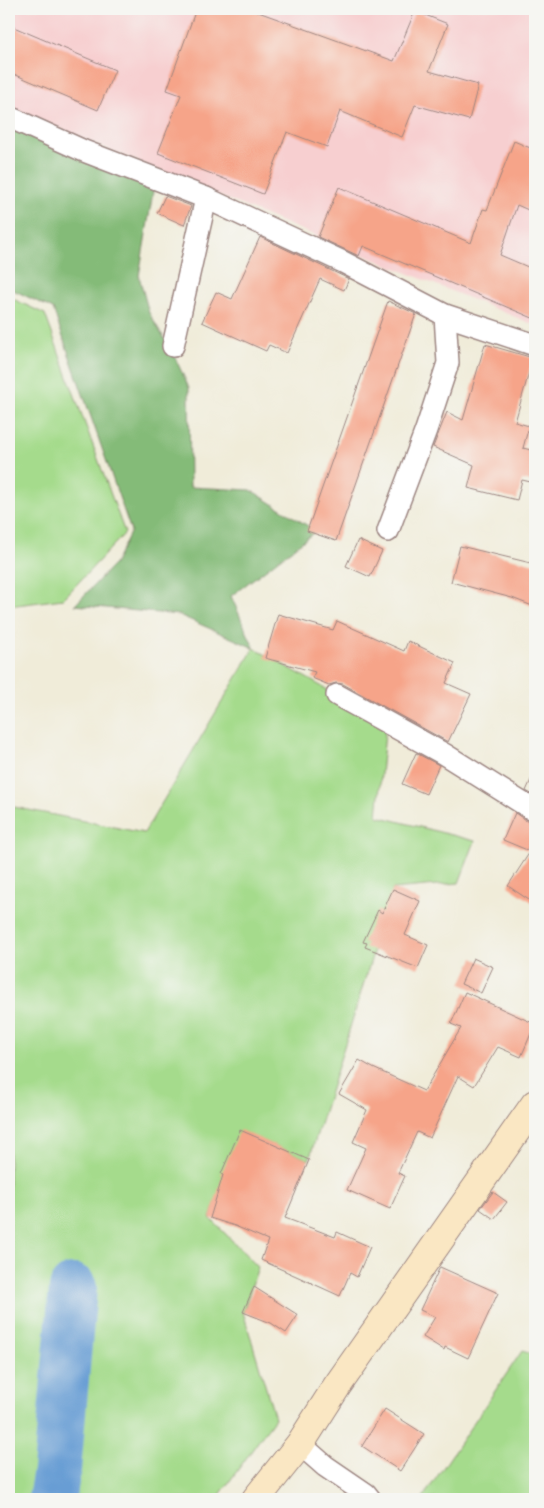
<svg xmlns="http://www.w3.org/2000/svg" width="544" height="1508" font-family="'Playpen Sans',sans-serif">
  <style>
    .built { fill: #f7cfd0 }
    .green { fill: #a5db8c; stroke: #787d5c }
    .forest { fill: #84bb78; stroke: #676d52 }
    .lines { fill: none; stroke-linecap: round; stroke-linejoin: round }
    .river { stroke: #679dd4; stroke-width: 48 }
    .building { fill: #f6a489 }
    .street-casing { stroke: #9d8682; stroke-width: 24 }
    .secondary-casing { stroke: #9d8682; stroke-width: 30 }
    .street { stroke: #fff; stroke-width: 21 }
    .secondary { stroke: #fae7c3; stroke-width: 28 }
  </style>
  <rect width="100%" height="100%" fill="#f6f6f2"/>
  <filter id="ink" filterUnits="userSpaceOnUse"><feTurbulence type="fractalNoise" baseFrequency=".02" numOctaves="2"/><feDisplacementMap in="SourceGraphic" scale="10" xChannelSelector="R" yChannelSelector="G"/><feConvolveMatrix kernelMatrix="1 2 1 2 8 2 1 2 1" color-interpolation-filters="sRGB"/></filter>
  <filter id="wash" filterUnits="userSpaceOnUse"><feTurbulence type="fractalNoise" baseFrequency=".0096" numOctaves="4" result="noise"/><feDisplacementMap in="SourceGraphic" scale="20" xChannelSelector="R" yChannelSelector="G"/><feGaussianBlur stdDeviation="1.12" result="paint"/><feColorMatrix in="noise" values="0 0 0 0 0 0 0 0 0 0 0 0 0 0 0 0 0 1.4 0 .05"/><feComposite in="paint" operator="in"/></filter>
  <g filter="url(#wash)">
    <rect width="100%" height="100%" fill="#f0ecd9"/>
    <polygon class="built" points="9,9 535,9 535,325 267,216 9,107"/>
    <g class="green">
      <polygon points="9,297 45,314 125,533 63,599 9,606"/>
      <polygon points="254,648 386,723 377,816 475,841 459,883 393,889 309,1160 240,1131 210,1218 258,1267 243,1312 275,1418 217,1499 9,1499 9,806 144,833"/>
      <polygon points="522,1351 535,1355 535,1499 422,1499"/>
    </g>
    <polygon class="forest" points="9,126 154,186 139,276 149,313 173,353 189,388 190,487 251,490 316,531 231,596 254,648 179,615 75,605 115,563 131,531 53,309 9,288"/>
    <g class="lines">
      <polyline class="river" points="52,1499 57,1470 73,1288"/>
    </g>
    <g id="blocks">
      <g class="building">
        <polygon points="196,9 250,9 394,61 415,11 448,24 429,71 478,85 469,120 415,105 402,137 340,111 327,147 287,132 263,194 158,153 181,95 167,90"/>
        <polygon points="9,25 115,70 98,110 9,72"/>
        <polygon points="514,141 535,150 535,213 517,205 500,255 535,270 535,319 363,246 359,256 318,237 339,187 471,243 483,209 487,210"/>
        <polygon points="165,196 191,206 184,225 157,213"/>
        <polygon points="260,237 349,279 344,290 320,279 287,353 269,345 266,351 202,322 216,292 232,299"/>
        <polygon points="388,301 416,314 336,541 307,531"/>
        <polygon points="485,344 533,358 515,422 529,426 523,448 535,451 535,483 522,480 517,500 468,488 474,465 433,447 447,412 463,420"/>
        <polygon points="358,540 382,551 370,577 346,566"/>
        <polygon points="460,546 535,564 535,607 512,598 451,582"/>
        <polygon points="278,614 333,630 337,621 404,651 408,641 455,663 446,683 471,694 448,742 343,684 336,683 329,685 312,678 315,672 265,658"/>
        <polygon points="416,753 439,765 426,794 402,784"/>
        <polygon points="535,771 535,796 526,791"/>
        <polygon points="515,813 528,822 535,823 535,831 527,850 503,840"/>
        <polygon points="535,844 535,904 508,886"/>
        <polygon points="393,889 420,901 405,935 428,945 418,968 365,947 367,943 363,942 378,910 382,913"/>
        <polygon points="473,958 493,967 481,993 461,984"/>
        <polygon points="465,992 535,1024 521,1057 498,1047 474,1086 458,1076 430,1138 417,1132 398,1173 405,1176 390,1209 347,1190 366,1148 353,1142 367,1110 339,1094 359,1060 373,1068 424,1091 461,1028 451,1024"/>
        <polygon points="240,1130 309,1160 285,1218 335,1237 337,1232 370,1247 357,1277 350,1273 340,1296 261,1260 268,1240 235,1226 210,1218 223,1175 221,1174"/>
        <polygon points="493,1192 507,1202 494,1219 480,1209"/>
        <polygon points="440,1267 498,1293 468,1358 445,1347 444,1350 423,1337 435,1317 420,1310"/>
        <polygon points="254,1287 298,1315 286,1333 271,1323 243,1312"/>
        <polygon points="385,1409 424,1434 400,1471 362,1446"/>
      </g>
    </g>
  </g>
  <g filter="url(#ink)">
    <use href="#blocks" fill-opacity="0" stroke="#9d8682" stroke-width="1"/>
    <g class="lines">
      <defs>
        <g id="street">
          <polyline points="9,117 84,151 206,198 343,262 445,315 535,345"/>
          <polyline points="173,346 206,198"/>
          <polyline points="388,531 426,430 448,363 445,315"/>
          <polyline points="337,695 444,754 535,811"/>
          <polyline points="300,1444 325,1466 366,1494 370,1499"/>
        </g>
        <polyline id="secondary" points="256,1499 300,1444 337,1386 535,1104"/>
      </defs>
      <use href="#street" class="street-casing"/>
      <use href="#secondary" class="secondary-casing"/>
      <use href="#street" class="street"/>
      <use href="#secondary" class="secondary"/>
    </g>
  </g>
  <rect width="544" height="1508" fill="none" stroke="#f6f6f2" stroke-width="30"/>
</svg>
